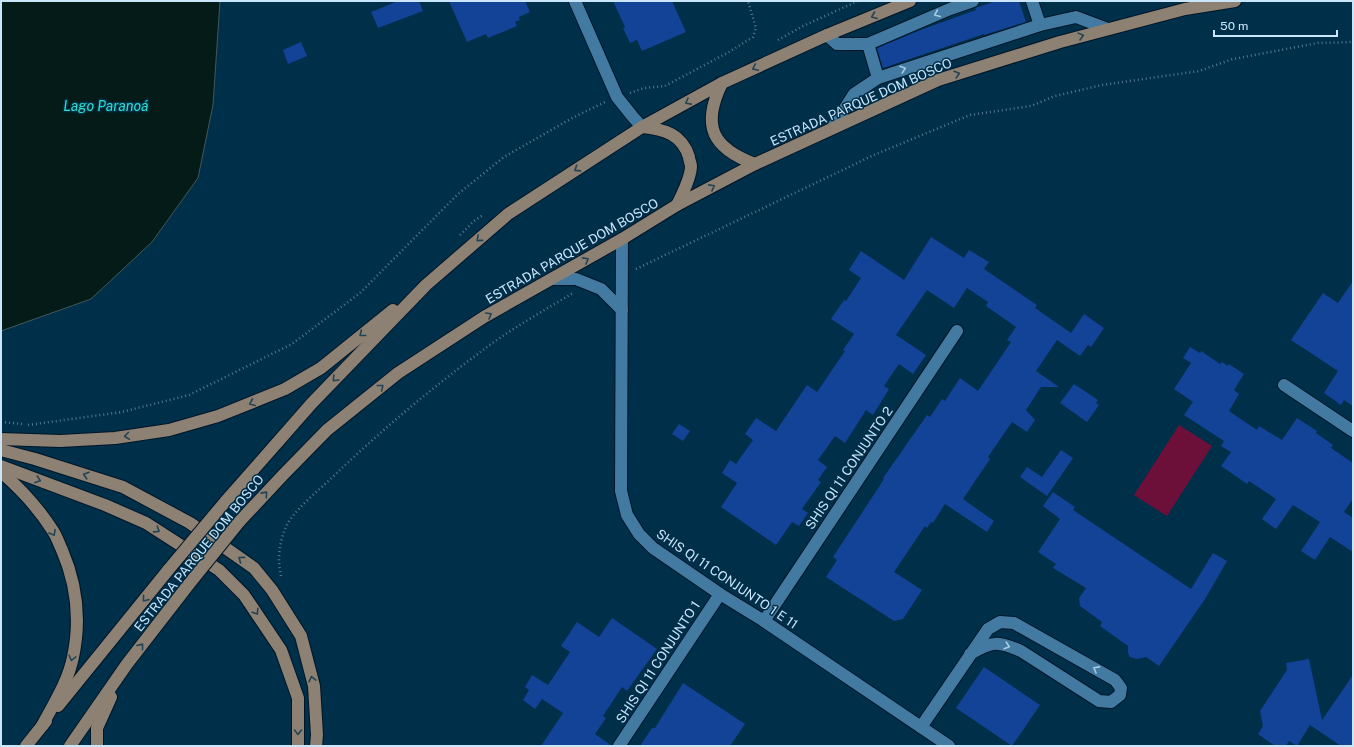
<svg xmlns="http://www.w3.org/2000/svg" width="1354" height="747" font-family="'Public Sans',sans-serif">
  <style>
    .green { fill: #6d1039 }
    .water { fill: #051b17; stroke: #40585b }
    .building { fill: #124396 }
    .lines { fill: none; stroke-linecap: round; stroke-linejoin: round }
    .minor-casing { stroke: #001628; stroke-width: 14 }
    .major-casing { stroke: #001628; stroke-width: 14 }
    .path { stroke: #527992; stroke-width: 2.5; stroke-dasharray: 1 3; stroke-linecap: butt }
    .minor { stroke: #427aa1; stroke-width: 12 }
    .major { stroke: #8d8173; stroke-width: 12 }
    .major-bridge-casing { stroke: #001628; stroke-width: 14; stroke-linecap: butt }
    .major-bridge { stroke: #8d8173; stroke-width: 12 }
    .oneway { stroke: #a7cbe4 }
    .oneway2 { stroke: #234454 }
    .labels { text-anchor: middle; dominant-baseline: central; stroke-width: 3; stroke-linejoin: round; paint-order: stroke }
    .street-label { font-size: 13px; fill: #c9e6fb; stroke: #002f4a }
    .water-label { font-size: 14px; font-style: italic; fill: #2ae0c7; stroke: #002f4a }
  </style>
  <rect width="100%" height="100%" fill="#002f4a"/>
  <polygon class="green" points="1179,425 1212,446 1167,516 1134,495"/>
  <polygon class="water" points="1,1 220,1 213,105 198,178 152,242 91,299 1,331"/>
  <g class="building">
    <polygon points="398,1 419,1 423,11 378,28 371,12"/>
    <polygon points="449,1 525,1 530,12 519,17 520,20 515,22 517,26 488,38 486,34 467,42"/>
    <polygon points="613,1 672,1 686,32 642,51 637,40 630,43 623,28 625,27"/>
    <polygon points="996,1 1019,1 1026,22 984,35 984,34 883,68 877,48 923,29 976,10 975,8"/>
    <polygon points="301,42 307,56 288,64 283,50"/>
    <polygon points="931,237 964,258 969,250 989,262 984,269 1037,305 1035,308 1071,333 1084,314 1104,328 1091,347 1088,345 1080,356 1057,340 1036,371 1059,387 1041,387 1026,410 1035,420 1027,432 1012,422 988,457 990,459 963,499 994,521 987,532 945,504 933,523 931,522 927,528 925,526 894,572 922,590 903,619 894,621 826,577 837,560 833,557 884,479 883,478 927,415 930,417 942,399 945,401 960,378 978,391 1011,342 1007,340 1016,327 986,306 988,302 967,288 954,308 927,290 896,335 926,355 913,374 899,364 884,386 889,389 873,415 866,410 845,443 835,436 818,460 827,467 818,480 821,482 802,509 808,513 799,526 792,522 776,545 721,507 737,483 722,473 730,460 736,464 753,440 745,434 756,418 776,431 807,385 817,392 845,351 843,350 854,334 831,319 844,300 846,301 861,278 849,270 861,251 904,280"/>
    <polygon points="1353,281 1353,406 1344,400 1341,405 1324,393 1338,371 1291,340 1323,293 1338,303"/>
    <polygon points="1190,347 1200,353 1201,351 1220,364 1222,362 1228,366 1229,364 1244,374 1234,390 1239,394 1229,411 1257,430 1259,426 1282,440 1297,418 1317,431 1316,433 1333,445 1331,448 1353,463 1353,499 1344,512 1353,518 1353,552 1330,537 1315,560 1301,551 1320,522 1293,505 1276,529 1262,519 1276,499 1249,481 1247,484 1221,466 1231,452 1221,446 1224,441 1184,415 1193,402 1174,389 1191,363 1183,358"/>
    <polygon points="1074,384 1098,400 1096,403 1099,405 1087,422 1060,403"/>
    <polygon points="679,424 690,431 683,441 672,434"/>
    <polygon points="1061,450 1073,458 1047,496 1020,477 1027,467 1042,477"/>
    <polygon points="1053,492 1075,507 1073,510 1191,589 1213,553 1227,561 1205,599 1159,666 1146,657 1137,659 1130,657 1128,653 1128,646 1100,626 1102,622 1080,606 1079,598 1086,588 1053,568 1056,564 1038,552 1060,519 1043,506"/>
    <polygon points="612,618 657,649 627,691 622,687 603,716 606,718 595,734 612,746 541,746 563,713 542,699 535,709 523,700 529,690 525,687 532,675 548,685 570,652 561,646 577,622 599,637"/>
    <polygon points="1309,659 1322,720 1353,675 1353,746 1341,746 1310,725 1297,746 1289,741 1286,746 1275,746 1258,734 1263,726 1260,711 1287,670 1286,663"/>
    <polygon points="984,667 1040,705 1012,746 956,708"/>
    <polygon points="683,683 745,724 730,746 640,746 652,728 655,728"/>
  </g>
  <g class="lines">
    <defs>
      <g id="minor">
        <polyline points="575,1 617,97 633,117 642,127"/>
        <polyline points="1032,1 1040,25"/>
        <polyline points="827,35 837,44 868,44 950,9 973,1"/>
        <polyline points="868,44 878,78"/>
        <polyline points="833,127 854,94 878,78 1040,25 1076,17 1108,29"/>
        <polyline points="622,239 621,491 627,515 639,534 653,548 720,594 764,621 949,746"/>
        <polyline points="552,279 576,279 601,289 622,310"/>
        <polyline points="1284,385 1353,431"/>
        <polyline points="764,621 957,331"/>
        <path d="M921 727 988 629 1000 622 1014 623 1115 680 1121 688 1120 695 1111 702 1099 701 1021 651C997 641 993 641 970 654"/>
        <polyline points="619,746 720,594"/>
      </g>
      <g id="major">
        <path d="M722 83C701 126 712 148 755 164"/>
        <path d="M642 127C664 129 682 134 689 157 689 160 691 164 691 166 691 178 682 195 677 205"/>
        <polyline points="1,439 60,441 115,438 169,430 218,416 285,389 321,368 393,310"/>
        <polyline points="1,450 35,459 123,487 190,523 254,568 272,590 301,636 314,686 317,735 316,746"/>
        <polyline points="1,466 105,505 146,523 219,570 244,595 281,650 298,698 298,746"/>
        <path d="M1 472C21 489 39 509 53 531 57 537 59 544 62 550 77 585 81 620 73 657 68 682 53 705 42 726"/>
        <polyline points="225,502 312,403 426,285 508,214 642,127 722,83 827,35 910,1"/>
        <polyline points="239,522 283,475 327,430 398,373 484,317 622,239 677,205 755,164 938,80 1060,42 1185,9 1235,1"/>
        <polyline points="58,706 169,569"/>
        <polyline points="26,746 46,721"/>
        <polyline points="70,746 127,664 189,584"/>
        <polyline points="97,746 97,728 111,697"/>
      </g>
    </defs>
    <use href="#minor" class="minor-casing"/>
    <use href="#major" class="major-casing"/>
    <g class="path">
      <polyline points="778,40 803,26 858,1"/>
      <polyline points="630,93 644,88 665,86 729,52 753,37 756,28 748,1"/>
      <polyline points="460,235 474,221 483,215"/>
      <polyline points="636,269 874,155 970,115 1031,106 1055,96 1102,85 1199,71 1233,59 1318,43 1353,42"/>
      <polyline points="1,422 23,424"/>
      <polyline points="28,425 122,412 189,395 292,344 360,293 458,194 504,157 574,117 605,102"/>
      <path d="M281 576C277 559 279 540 288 523 298 506 324 486 339 471 384 428 433 387 483 350 511 329 543 311 573 293"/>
    </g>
    <use href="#minor" class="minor"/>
    <use href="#major" class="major"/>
    <defs>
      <g id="major-bridge">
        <polyline points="169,569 225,502"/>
        <polyline points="189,584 239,522"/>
      </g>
    </defs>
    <use href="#major-bridge" class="major-bridge-casing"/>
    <use href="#major-bridge" class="major-bridge"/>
  </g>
  <defs><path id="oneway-chevron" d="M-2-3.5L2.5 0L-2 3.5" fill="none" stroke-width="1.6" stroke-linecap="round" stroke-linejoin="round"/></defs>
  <g class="oneway">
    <use href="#oneway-chevron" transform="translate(937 14) rotate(157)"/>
    <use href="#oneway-chevron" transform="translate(903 69) rotate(-19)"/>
    <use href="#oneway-chevron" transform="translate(1007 646) rotate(17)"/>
    <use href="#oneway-chevron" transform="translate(1096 669) rotate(-151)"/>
  </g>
  <g class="oneway2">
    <use href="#oneway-chevron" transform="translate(874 16) rotate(158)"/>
    <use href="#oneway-chevron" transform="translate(1081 36) rotate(-15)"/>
    <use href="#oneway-chevron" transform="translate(755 68) rotate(155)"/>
    <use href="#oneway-chevron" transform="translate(957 74) rotate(-18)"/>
    <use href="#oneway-chevron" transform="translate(688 102) rotate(151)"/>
    <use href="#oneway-chevron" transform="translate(577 169) rotate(147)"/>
    <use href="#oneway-chevron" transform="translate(712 187) rotate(-28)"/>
    <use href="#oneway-chevron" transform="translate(479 239) rotate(139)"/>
    <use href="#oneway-chevron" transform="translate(586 260) rotate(-29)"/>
    <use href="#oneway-chevron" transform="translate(489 315) rotate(-30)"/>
    <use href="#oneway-chevron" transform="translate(362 334) rotate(141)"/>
    <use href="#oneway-chevron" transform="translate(335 379) rotate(134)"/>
    <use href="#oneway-chevron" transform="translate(381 387) rotate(-39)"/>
    <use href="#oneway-chevron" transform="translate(252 403) rotate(158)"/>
    <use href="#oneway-chevron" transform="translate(127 436) rotate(172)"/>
    <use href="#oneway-chevron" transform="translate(86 475) rotate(-162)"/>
    <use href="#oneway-chevron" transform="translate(38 480) rotate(20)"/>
    <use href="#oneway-chevron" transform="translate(265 494) rotate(-48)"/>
    <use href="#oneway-chevron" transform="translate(157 530) rotate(33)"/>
    <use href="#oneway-chevron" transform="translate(53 533) rotate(61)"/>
    <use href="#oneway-chevron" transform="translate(241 559) rotate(-144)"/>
    <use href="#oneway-chevron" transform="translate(145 599) rotate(129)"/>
    <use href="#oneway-chevron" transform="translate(256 612) rotate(57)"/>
    <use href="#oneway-chevron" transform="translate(141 646) rotate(-52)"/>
    <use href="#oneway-chevron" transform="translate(72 658) rotate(104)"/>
    <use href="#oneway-chevron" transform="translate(312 679) rotate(-104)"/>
    <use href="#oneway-chevron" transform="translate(298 732) rotate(90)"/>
  </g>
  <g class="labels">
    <g class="street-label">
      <text transform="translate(861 102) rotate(-24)">ESTRADA PARQUE DOM BOSCO</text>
      <text transform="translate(572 251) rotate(-30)">ESTRADA PARQUE DOM BOSCO</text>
      <text transform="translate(849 468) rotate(-56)">SHIS QI 11 CONJUNTO 2</text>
      <text transform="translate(199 553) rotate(-51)">ESTRADA PARQUE DOM BOSCO</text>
      <text transform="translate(727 579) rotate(34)">SHIS QI 11 CONJUNTO 1 E 11</text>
      <text transform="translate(658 662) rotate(-57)">SHIS QI 11 CONJUNTO 1</text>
    </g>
    <g class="water-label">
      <text x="106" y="106">Lago Paranoá</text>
    </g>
  </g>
  <rect width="1354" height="747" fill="none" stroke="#c9e6fb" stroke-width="4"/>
  <path d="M1214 30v6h123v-6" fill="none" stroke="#c9e6fb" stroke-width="2"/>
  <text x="1220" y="30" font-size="12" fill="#c9e6fb" stroke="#002f4a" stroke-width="3" paint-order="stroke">50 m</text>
</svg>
